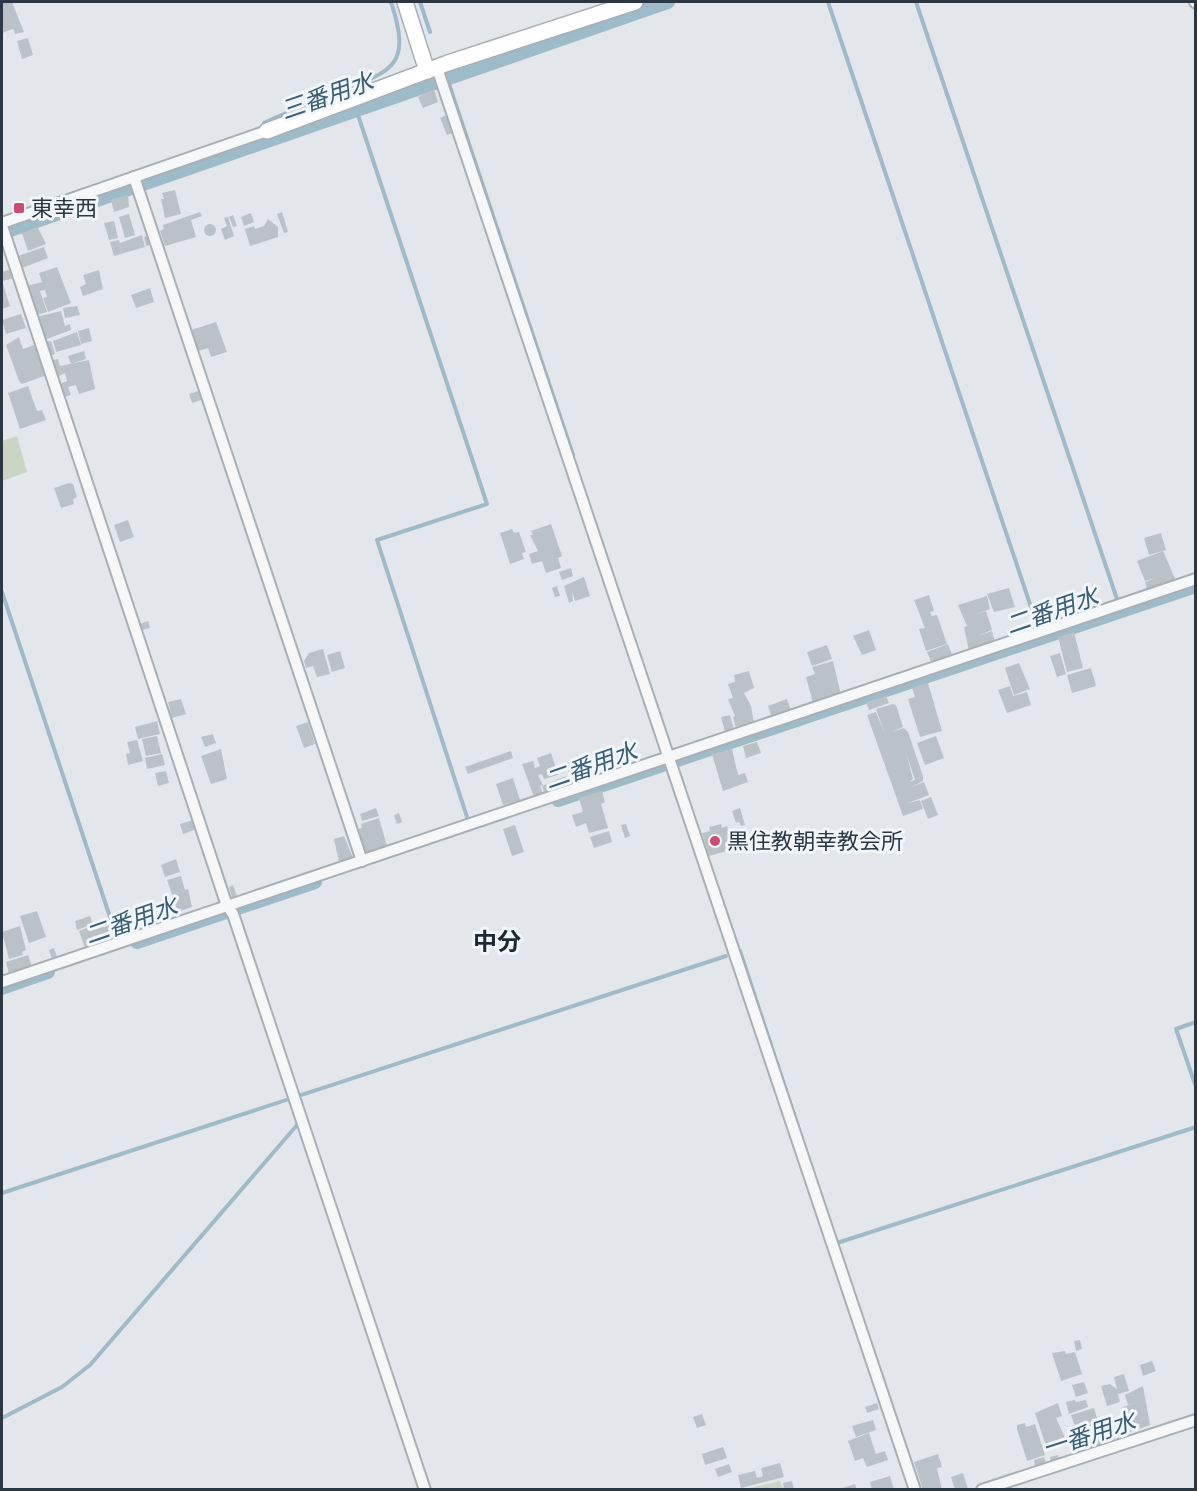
<svg xmlns="http://www.w3.org/2000/svg" width="1197" height="1491" font-family="Signika,'Noto Sans JP',sans-serif">
  <style>
    .green { fill: #cbd5c4 }
    .lines { fill: none; stroke-linecap: round; stroke-linejoin: round }
    .stream { stroke: #9ebbca; stroke-width: 4 }
    .canal { stroke: #9ebbca; stroke-width: 14 }
    .building { fill: #bac2c8; fill-rule: evenodd }
    .street-casing { stroke: #a8afb5; stroke-width: 14 }
    .secondary-casing { stroke: #a8afb5; stroke-width: 18 }
    .street { stroke: #f6f7f9; stroke-width: 10 }
    .secondary { stroke: #fff; stroke-width: 15 }
    .poi-dot { fill: #ce4a74; stroke: #f3f6f8; stroke-width: 2 }
    .labels { text-anchor: middle; dominant-baseline: central; stroke-width: 6; stroke-linejoin: round; paint-order: stroke }
    .poi-label { font-size: 22px; fill: #2b3843; stroke: #f3f6f8; text-anchor: start }
    .water-label { font-size: 24px; font-style: italic; fill: #355e77; stroke: #f3f6f8 }
    .neighbourhood-label { font-size: 24px; font-weight: bold; fill: #1d2934; stroke: #f3f6f8 }
  </style>
  <rect width="100%" height="100%" fill="#e3e7eb"/>
  <g class="green">
    <polygon points="17,436 27,472 2,481 2,441"/>
    <polygon points="780,1481 783,1489 746,1489"/>
  </g>
  <g class="lines">
    <g class="stream">
      <polyline points="420,2 430,32"/>
      <polyline points="828,2 1035,619"/>
      <polyline points="916,2 1118,602"/>
      <polyline points="447,78 573,455"/>
      <polyline points="356,109 487,504 377,540 467,817"/>
      <path d="M264 123C286 113 309 102 332 93 388 72 414 71 391 2"/>
      <polyline points="2,592 115,932"/>
      <polyline points="719,892 739,952"/>
      <polyline points="740,951 802,1139"/>
      <polyline points="1196,1022 1176,1029 1196,1087"/>
      <polyline points="2,1193 726,956"/>
      <polyline points="837,1243 1196,1127"/>
      <polyline points="2,1418 62,1387 90,1365 298,1124 297,1121"/>
    </g>
    <g class="canal">
      <polyline points="2,233 668,2"/>
      <polyline points="558,800 1196,586"/>
      <polyline points="137,942 315,882"/>
      <polyline points="2,988 48,972"/>
    </g>
  </g>
  <g class="building">
    <polygon points="2,2 12,2 24,32 15,34 13,29 2,33"/>
    <polygon points="28,38 33,55 22,59 17,41"/>
    <polygon points="434,89 438,102 423,108 418,97"/>
    <polygon points="447,115 453,133 447,135 440,118"/>
    <polygon points="175,190 181,214 165,218 161,199 164,199 162,193"/>
    <polygon points="128,195 129,207 114,212 111,200"/>
    <polygon points="200,212 202,216 191,220 196,237 165,246 160,231 164,229 163,225"/>
    <polygon points="282,212 288,232 284,233 277,214"/>
    <polygon points="251,213 254,222 244,226 241,217"/>
    <polygon points="129,214 135,235 125,238 119,217"/>
    <polygon points="233,215 237,226 233,227 229,217"/>
    <polygon points="228,217 234,236 225,240 221,229 227,226 224,218"/>
    <polygon points="268,219 278,227 278,237 250,246 245,229 254,226 255,229 264,226"/>
    <polygon points="114,221 118,238 109,240 104,223"/>
    <circle cx="210" cy="230" r="6"/>
    <polygon points="38,228 46,244 28,251 22,233"/>
    <polygon points="142,235 145,247 114,256 110,242 119,240 120,243"/>
    <polygon points="151,235 153,244 146,246 144,237"/>
    <polygon points="44,247 48,258 22,268 18,256"/>
    <polygon points="57,267 71,303 48,312 43,298 47,297 45,290 40,291 47,312 37,315 27,286 42,282 39,273"/>
    <polygon points="12,269 15,278 2,281 10,306 2,309 2,272"/>
    <polygon points="99,270 103,289 83,296 80,287 86,284 83,275"/>
    <polygon points="150,288 154,302 136,308 131,295"/>
    <polygon points="77,306 80,315 65,318 63,308"/>
    <polygon points="61,311 65,326 70,324 71,330 44,340 36,317"/>
    <polygon points="21,314 26,328 6,334 2,320"/>
    <polygon points="216,322 227,352 211,357 208,348 198,351 191,330"/>
    <polygon points="89,328 92,341 81,344 78,331"/>
    <polygon points="77,332 81,345 56,352 53,341"/>
    <polygon points="19,337 23,349 37,344 47,375 22,384 19,381 6,345"/>
    <polygon points="51,341 55,354 50,356 46,342"/>
    <polygon points="84,351 86,359 71,364 68,356"/>
    <polygon points="58,359 60,366 89,360 95,389 79,394 76,385 68,387 71,395 64,397 60,384 67,381 65,373 57,377 53,360"/>
    <polygon points="28,386 37,411 42,410 46,420 20,429 8,393"/>
    <polygon points="201,390 204,399 192,403 189,394"/>
    <polygon points="69,483 73,484 77,497 73,499 74,504 61,508 54,488"/>
    <polygon points="128,520 134,537 120,542 114,525"/>
    <polygon points="551,524 562,556 558,558 561,568 546,573 542,561 532,564 529,554 538,551 530,535 533,535 531,531"/>
    <polygon points="512,529 514,533 519,532 526,552 522,553 524,559 510,564 500,533"/>
    <polygon points="1161,533 1166,550 1149,555 1144,538"/>
    <polygon points="1163,551 1176,581 1147,589 1145,582 1155,578 1145,581 1137,561"/>
    <polygon points="571,568 573,576 562,580 559,572"/>
    <polygon points="584,577 590,596 575,601 572,591 573,601 569,603 564,586"/>
    <polygon points="557,586 560,596 555,597 552,588"/>
    <polygon points="1009,588 1015,607 994,612 987,594"/>
    <polygon points="929,595 934,611 930,612 932,616 937,615 947,644 926,651 919,629 925,628 914,600"/>
    <polygon points="987,596 990,609 974,615 986,611 992,630 977,636 992,631 995,642 969,651 964,627 967,626 958,605"/>
    <polygon points="148,621 150,628 142,630 140,624"/>
    <polygon points="869,630 876,650 862,655 853,636"/>
    <polygon points="1074,632 1083,668 1067,672 1058,637"/>
    <polygon points="948,644 953,657 932,664 927,652"/>
    <polygon points="827,645 832,659 812,666 807,652"/>
    <polygon points="323,649 330,674 317,677 313,666 306,668 304,661 309,653"/>
    <polygon points="340,651 345,668 332,672 327,655"/>
    <polygon points="1060,653 1066,674 1057,677 1050,656"/>
    <polygon points="833,661 841,695 813,703 806,677 815,674 812,667"/>
    <polygon points="1019,663 1030,689 1014,695 1005,668"/>
    <polygon points="1091,668 1096,686 1072,693 1067,675"/>
    <polygon points="749,671 754,688 744,693 751,706 754,723 736,728 733,717 735,716 728,699 733,698 728,684 735,682 734,675"/>
    <polygon points="928,683 942,731 920,737 908,699 915,697 912,688"/>
    <polygon points="1010,686 1013,696 1027,692 1031,705 1007,713 998,690"/>
    <polygon points="886,696 889,703 869,710 866,702"/>
    <polygon points="181,699 186,714 172,718 168,702"/>
    <polygon points="787,699 791,711 772,718 768,706"/>
    <path d="M893 704 896 705 903 727 892 732 904 728 908 732 923 776V781L911 787 924 782 929 795 906 804 920 800 923 809 903 816 867 715 876 712 885 734 876 709ZM906 753 915 780 909 782 913 779Z"/>
    <polygon points="730,715 734,730 725,732 721,717"/>
    <polygon points="157,721 160,734 138,739 135,727"/>
    <polygon points="308,722 315,744 304,748 296,726"/>
    <polygon points="213,734 216,743 205,747 201,737"/>
    <polygon points="157,736 161,753 146,756 142,739"/>
    <polygon points="936,736 944,758 925,765 917,743"/>
    <polygon points="137,740 143,761 128,765 126,754 130,753 127,742"/>
    <polygon points="757,742 761,753 746,758 743,746"/>
    <polygon points="221,749 227,779 211,784 201,756"/>
    <polygon points="732,749 738,775 745,773 748,782 723,791 712,754"/>
    <polygon points="511,751 513,758 468,774 465,767"/>
    <polygon points="551,753 558,775 544,779 542,774 538,775 543,785 540,786 543,794 534,797 522,764 533,761 535,768 540,766 537,758"/>
    <polygon points="162,754 165,765 147,769 145,758"/>
    <polygon points="571,762 575,771 569,773 566,763"/>
    <polygon points="166,771 169,783 158,786 155,773"/>
    <polygon points="566,776 569,785 544,793 542,786"/>
    <polygon points="513,778 520,800 503,805 496,784"/>
    <polygon points="602,791 605,802 601,804 608,828 589,833 586,823 576,827 572,815 583,812 579,798"/>
    <polygon points="931,797 938,815 928,819 921,801"/>
    <polygon points="376,808 379,816 362,821 360,814"/>
    <polygon points="740,808 745,825 741,826 739,822 736,823 732,811"/>
    <polygon points="399,813 402,822 397,824 394,815"/>
    <polygon points="379,818 387,846 364,853 357,829 362,828 361,824"/>
    <polygon points="193,820 197,829 183,834 180,824"/>
    <polygon points="626,824 630,836 625,838 621,825"/>
    <polygon points="721,824 722,828 727,826 734,849 709,856 702,833 710,831 709,827"/>
    <polygon points="515,825 524,852 512,856 503,829"/>
    <polygon points="609,831 612,842 594,848 590,837"/>
    <polygon points="344,836 353,858 339,862 334,839"/>
    <polygon points="176,859 180,872 165,877 161,865"/>
    <polygon points="181,876 185,890 188,889 192,907 178,912 167,880"/>
    <polygon points="233,885 237,896 232,898 229,887"/>
    <polygon points="37,911 46,937 29,943 20,916"/>
    <polygon points="90,916 93,924 77,930 75,921"/>
    <polygon points="102,921 104,927 110,925 114,938 85,948 79,931 96,924 97,927 97,923"/>
    <polygon points="20,926 26,950 22,952 23,955 9,959 2,932"/>
    <polygon points="54,948 57,957 52,959 49,950"/>
    <polygon points="28,955 32,967 9,974 6,962"/>
    <polygon points="1080,1340 1082,1349 1076,1351 1074,1341"/>
    <polygon points="1065,1351 1066,1354 1075,1352 1082,1374 1061,1381 1052,1353"/>
    <polygon points="1152,1361 1156,1371 1143,1376 1140,1365"/>
    <polygon points="1124,1374 1129,1391 1118,1394 1120,1402 1107,1406 1101,1386 1110,1384 1117,1389 1114,1377"/>
    <polygon points="1084,1382 1088,1393 1076,1397 1072,1385"/>
    <polygon points="1143,1386 1150,1425 1130,1432 1123,1407 1138,1402 1128,1405 1125,1395"/>
    <polygon points="1075,1400 1076,1402 1086,1400 1088,1407 1069,1414 1066,1402"/>
    <polygon points="877,1403 879,1409 867,1413 865,1407"/>
    <polygon points="1058,1403 1062,1416 1056,1418 1066,1440 1046,1446 1035,1413"/>
    <polygon points="1094,1408 1097,1418 1092,1419 1102,1445 1086,1450 1085,1447 1079,1449 1073,1430 1080,1428 1079,1425 1075,1426 1071,1415"/>
    <polygon points="702,1414 706,1425 697,1428 693,1417"/>
    <polygon points="873,1420 876,1430 856,1437 852,1426"/>
    <polygon points="1025,1423 1026,1427 1035,1424 1045,1455 1027,1461 1017,1429 1017,1425"/>
    <polygon points="869,1433 876,1454 885,1451 888,1460 867,1467 863,1458 855,1461 848,1441"/>
    <polygon points="723,1447 727,1458 705,1465 702,1454"/>
    <polygon points="938,1454 942,1467 937,1468 942,1490 923,1490 914,1462"/>
    <polygon points="1058,1455 1059,1460 1051,1462 1050,1457"/>
    <polygon points="1044,1457 1046,1464 1035,1467 1034,1460"/>
    <polygon points="780,1463 784,1477 741,1488 738,1475 755,1471 757,1478 763,1476 761,1468"/>
    <polygon points="729,1464 732,1472 718,1477 715,1469"/>
    <polygon points="963,1473 968,1489 955,1490 951,1477"/>
    <polygon points="890,1476 894,1490 872,1490 870,1482"/>
    <polygon points="792,1481 794,1490 784,1490 783,1483"/>
    <polygon points="855,1484 857,1490 839,1490 839,1489"/>
  </g>
  <g class="lines">
    <defs>
      <g id="street">
        <polyline points="1195,2 1196,3"/>
        <polyline points="437,68 915,1490"/>
        <polyline points="134,177 362,861"/>
        <polyline points="2,223 267,131"/>
        <polyline points="2,226 227,906 233,914 425,1490"/>
        <polyline points="2,982 1196,579"/>
        <polyline points="982,1490 1196,1420"/>
      </g>
      <g id="secondary">
        <polyline points="405,2 427,71"/>
        <polyline points="267,131 448,63 635,2"/>
      </g>
    </defs>
    <use href="#street" class="street-casing"/>
    <use href="#secondary" class="secondary-casing"/>
    <use href="#street" class="street"/>
    <use href="#secondary" class="secondary"/>
  </g>
  <g class="poi-dot">
    <rect x="13" y="202" width="12" height="12" rx="3"/>
    <circle cx="715" cy="841" r="6"/>
  </g>
  <g class="labels">
    <g class="poi-label">
      <text x="31" y="208">東幸西</text>
      <text x="727" y="841">黒住教朝幸教会所</text>
    </g>
    <g class="water-label">
      <text transform="translate(327 96) rotate(-19)">三番用水</text>
      <text transform="translate(1052 611) rotate(-19)">二番用水</text>
      <text transform="translate(591 766) rotate(-19)">二番用水</text>
      <text transform="translate(131 921) rotate(-19)">二番用水</text>
      <text transform="translate(1089 1435) rotate(-18)">一番用水</text>
    </g>
    <g class="neighbourhood-label">
      <text x="497" y="942">中分</text>
    </g>
  </g>
  <rect width="1197" height="1491" fill="none" stroke="#2b3843" stroke-width="6"/>
</svg>
